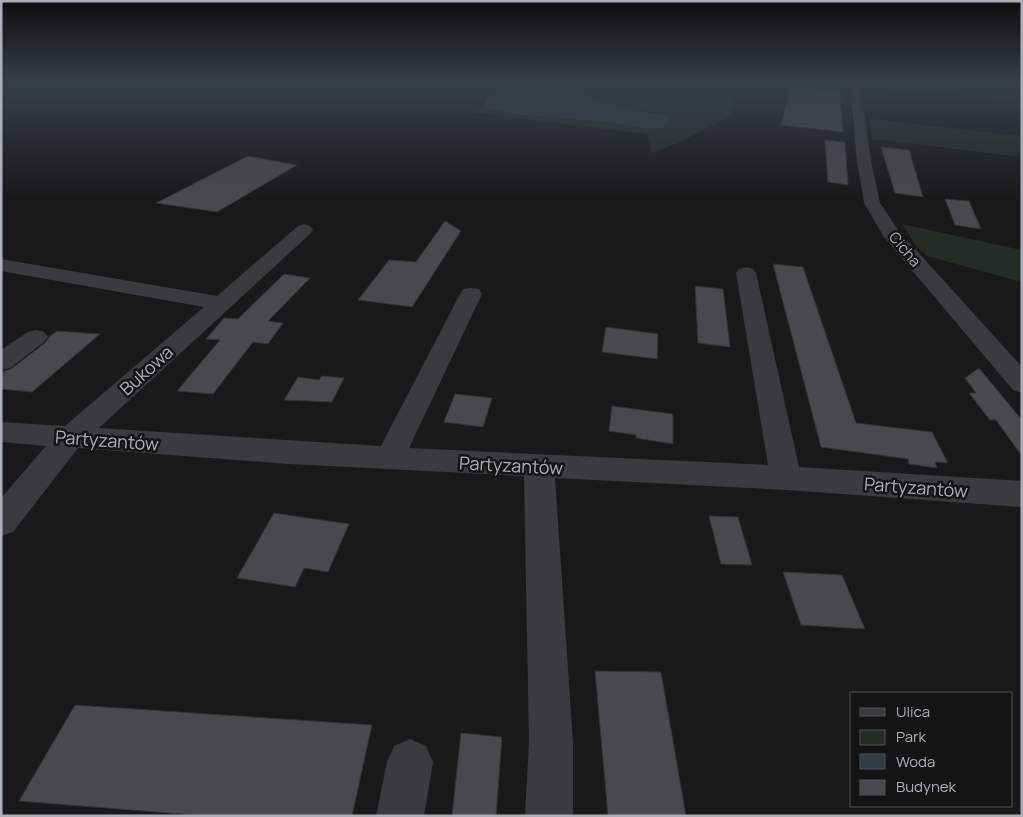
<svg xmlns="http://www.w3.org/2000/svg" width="1023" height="817" font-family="Manrope,sans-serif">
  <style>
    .green { fill: #252c25 }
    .water { fill: #333c42 }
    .building { fill: #48494d; stroke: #333336 }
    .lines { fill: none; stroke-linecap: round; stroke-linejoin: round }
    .minor { fill: #3a3b3f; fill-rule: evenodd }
    .labels { text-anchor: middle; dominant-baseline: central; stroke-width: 5; stroke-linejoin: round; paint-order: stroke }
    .far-street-label { font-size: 15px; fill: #acb1b9; stroke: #141415 }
    .street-label { font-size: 18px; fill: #acb1b9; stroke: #141415 }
  </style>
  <rect width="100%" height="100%" fill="#19191a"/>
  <g class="green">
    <polygon points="536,83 735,83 731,102 733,115 678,143 652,153 647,134 468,112 483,108 522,115 582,119 659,129 653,112 636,111"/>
    <polygon points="864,83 996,83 1013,100 864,86"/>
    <polygon points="870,119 1022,136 1022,157 872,139"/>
    <polygon points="902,224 1022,250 1022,282 927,256 917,247"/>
  </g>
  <polygon class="water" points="501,83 536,83 636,111 667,115 671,118 665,127 650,129 598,121 522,115 483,108 487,99"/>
  <g class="building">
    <polygon points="790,86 840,91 843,132 781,125"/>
    <polygon points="825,140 845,142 848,185 828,182"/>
    <polygon points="881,147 909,150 923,197 895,193"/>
    <polygon points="248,156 297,165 217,212 156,203"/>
    <polygon points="945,199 969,201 981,229 955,225"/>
    <polygon points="445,221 461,231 412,307 358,300 389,260 416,262"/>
    <polygon points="773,264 803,267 856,423 932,432 948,463 935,462 937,468 909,464 908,459 821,447"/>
    <polygon points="284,274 310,278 268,321 283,323 268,344 253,342 213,394 177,391 220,340 206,339 224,318 238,319"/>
    <polygon points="695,286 723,289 730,347 698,343"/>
    <polygon points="606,327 658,334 657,359 602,352"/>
    <polygon points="57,331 100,334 32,392 1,389 1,372 11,369 45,343 50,336"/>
    <polygon points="979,368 1022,420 1022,456 996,420 990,420 969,393 976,393 965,378"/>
    <polygon points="322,376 344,378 332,402 284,400 298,377 319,380"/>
    <polygon points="455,394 492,398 483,427 444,422"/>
    <polygon points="612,406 673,414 673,444 636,438 636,435 609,431"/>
    <polygon points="274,513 349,524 328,572 304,568 295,587 237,578"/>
    <polygon points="709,516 738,517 752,565 721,564"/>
    <polygon points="783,572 842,575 865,629 801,625"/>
    <polygon points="595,671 661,672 686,816 608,816"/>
    <polygon points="75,705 372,725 352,816 207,816 19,801"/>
    <polygon points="461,733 502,737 496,816 452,816"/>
  </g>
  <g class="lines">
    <g class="minor">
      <polygon points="850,83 860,83 871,161 880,203 898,230 1022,367 1022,393 1013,390 884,237 864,203 857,161"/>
      <polygon points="304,224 310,226 313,230 310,234 99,428 381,446 460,294 463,289 471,288 479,289 482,294 409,448 768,465 736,273 739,269 746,267 753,269 756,273 799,467 1022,481 1022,507 786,490 555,478 573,742 573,816 525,816 529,742 524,476 289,464 78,448 13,532 1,536 1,498 46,446 1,442 1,422 65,426 204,307 1,271 1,259 217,296 298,226"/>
      <polygon points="36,330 44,332 48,337 44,342 10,368 1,370 1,350 28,332"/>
      <polygon points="410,739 426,746 433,762 424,816 376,816 387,762 394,746"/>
    </g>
  </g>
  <linearGradient id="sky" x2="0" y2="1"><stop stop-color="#0e0e0e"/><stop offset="0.42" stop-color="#383e49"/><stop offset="1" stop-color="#383e49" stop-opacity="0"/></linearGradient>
  <rect width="1023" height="198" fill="url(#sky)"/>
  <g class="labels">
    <g class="far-street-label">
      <text transform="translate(905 249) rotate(50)">Cicha</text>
    </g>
    <g class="street-label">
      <text transform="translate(146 370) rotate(-42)">Bukowa</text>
      <text transform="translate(107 440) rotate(4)">Partyzantów</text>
      <text transform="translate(511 465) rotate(3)">Partyzantów</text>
      <text transform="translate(916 487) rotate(4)">Partyzantów</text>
    </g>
  </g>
  <rect width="1023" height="817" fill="none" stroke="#acb1b9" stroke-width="5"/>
  <rect x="850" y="692" width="162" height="115" fill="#141415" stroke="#515357"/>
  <rect x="860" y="708" width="25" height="8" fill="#3a3b3f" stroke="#515357"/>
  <text x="896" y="717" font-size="15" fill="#acb1b9">Ulica</text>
  <rect x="860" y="730" width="25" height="15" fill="#252c25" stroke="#515357"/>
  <text x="896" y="742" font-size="15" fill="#acb1b9">Park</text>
  <rect x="860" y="754" width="25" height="15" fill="#333c42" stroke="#515357"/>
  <text x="896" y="767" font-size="15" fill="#acb1b9">Woda</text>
  <rect x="860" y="780" width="25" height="15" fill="#48494d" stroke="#515357"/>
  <text x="896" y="792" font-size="15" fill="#acb1b9">Budynek</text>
</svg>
